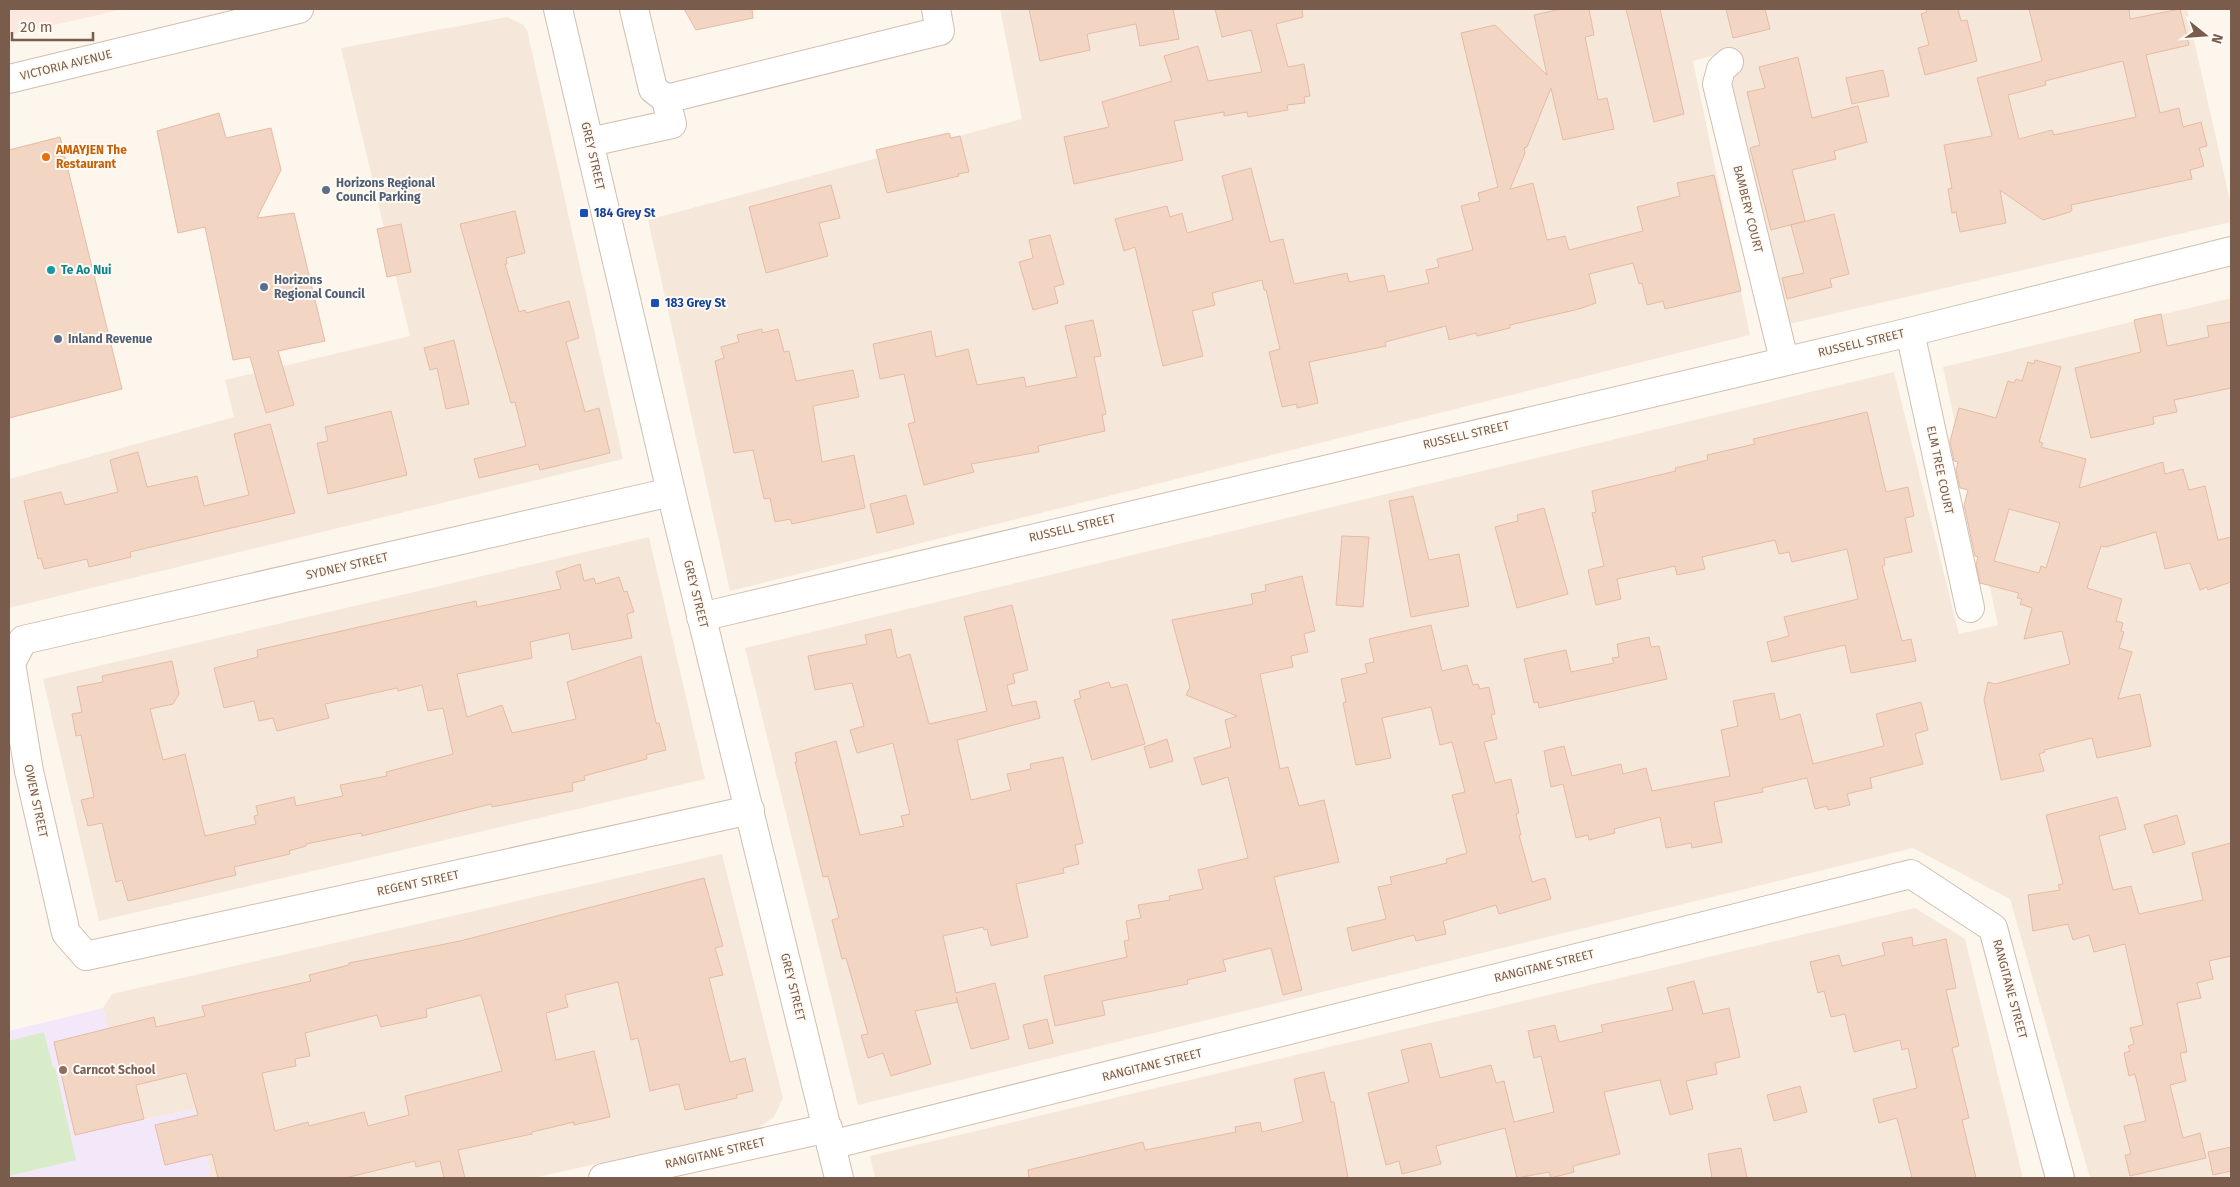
<svg xmlns="http://www.w3.org/2000/svg" width="2240" height="1187" font-family="'Fira Sans',sans-serif">
  <style>
    .residential { fill: #f5e8da }
    .commercial { fill: #fde8e0 }
    .education { fill: #f3e8fa }
    .green { fill: #d8ecc9 }
    .building { fill: #f3d5c3; stroke: #e6bba3; fill-rule: evenodd }
    .lines { fill: none; stroke-linecap: round; stroke-linejoin: round }
    .minor-casing { stroke: #d1beb0; stroke-width: 30 }
    .minor { stroke: #fff; stroke-width: 28 }
    .food-dot { fill: #e8710a; stroke: #fffaf3; stroke-width: 2 }
    .service-dot { fill: #5c6f8a; stroke: #fffaf3; stroke-width: 2 }
    .transit-dot { fill: #1a4fb4; stroke: #fffaf3; stroke-width: 2 }
    .culture-dot { fill: #0f9aa8; stroke: #fffaf3; stroke-width: 2 }
    .education-dot { fill: #8d6e63; stroke: #fffaf3; stroke-width: 2 }
    .labels { text-anchor: middle; dominant-baseline: central; stroke-width: 4; stroke-linejoin: round; paint-order: stroke }
    .street-label { font-size: 12px; fill: #7a5c4d; stroke: #fffaf3 }
    .food-label { font-size: 12px; font-weight: bold; fill: #c56008; stroke: #fffaf3; text-anchor: start }
    .service-label { font-size: 12px; font-weight: bold; fill: #4e5e75; stroke: #fffaf3; text-anchor: start }
    .transit-label { font-size: 12px; font-weight: bold; fill: #164399; stroke: #fffaf3; text-anchor: start }
    .culture-label { font-size: 12px; font-weight: bold; fill: #0d838f; stroke: #fffaf3; text-anchor: start }
    .education-label { font-size: 12px; font-weight: bold; fill: #785e54; stroke: #fffaf3; text-anchor: start }
  </style>
  <rect width="100%" height="100%" fill="#fdf6ec"/>
  <g class="residential">
    <polygon points="1000,9 2187,9 2231,205 2231,222 1789,324 1722,53 1693,61 1750,335 730,591 648,220 1022,119"/>
    <polygon points="507,17 522,24 527,30 623,459 9,608 9,479 234,417 225,380 410,336 341,48"/>
    <polygon points="2231,298 2231,1178 2090,1178 2010,899 1913,848 858,1105 745,648 1894,372 1959,634 1998,625 1943,367"/>
    <polygon points="649,537 705,779 99,921 43,679"/>
    <polygon points="722,854 783,1098 774,1117 758,1128 533,1178 211,1178 195,1109 129,1123 103,1008 112,994"/>
    <polygon points="1915,908 1965,939 2023,1178 875,1178 870,1156"/>
  </g>
  <polygon class="commercial" points="9,9 124,9 9,35"/>
  <polygon class="education" points="103,1008 129,1123 195,1109 211,1178 9,1178 9,1031"/>
  <polygon class="green" points="44,1032 53,1068 55,1067 76,1160 9,1176 9,1041"/>
  <g class="building">
    <polygon points="684,9 752,9 753,18 696,30"/>
    <polygon points="1029,9 1173,9 1179,39 1140,46 1136,24 1087,34 1090,50 1040,61"/>
    <polygon points="1215,9 1302,9 1303,17 1276,24 1288,67 1304,64 1310,96 1304,97 1305,103 1287,105 1288,110 1248,117 1247,112 1224,116 1224,112 1174,121 1183,160 1074,184 1064,137 1109,127 1102,102 1172,81 1164,56 1198,46 1208,81 1262,72 1251,30 1222,37"/>
    <polygon points="1561,9 1589,9 1594,35 1585,37 1598,100 1607,98 1614,129 1563,140 1551,88 1527,147 1524,148 1525,153 1510,189 1533,183 1547,240 1565,236 1569,250 1643,231 1637,207 1680,196 1677,183 1714,175 1741,291 1665,309 1663,301 1647,305 1642,283 1639,284 1633,263 1589,274 1596,303 1579,309 1510,325 1510,328 1477,336 1476,333 1449,340 1446,326 1385,342 1386,346 1309,362 1318,403 1297,408 1297,404 1282,407 1269,352 1280,349 1266,290 1264,290 1262,280 1212,293 1215,305 1192,311 1203,356 1163,366 1135,247 1124,251 1115,219 1167,206 1170,217 1182,213 1187,233 1233,220 1222,176 1251,168 1270,242 1283,239 1294,284 1347,273 1349,282 1384,275 1388,292 1429,283 1426,270 1439,267 1437,259 1473,250 1461,206 1480,201 1478,193 1498,187 1461,33 1495,25 1547,75 1534,15"/>
    <polygon points="1626,9 1660,9 1684,114 1654,122"/>
    <polygon points="1726,9 1765,9 1770,29 1733,38"/>
    <polygon points="1926,9 1958,9 1961,21 1967,20 1977,61 1925,75 1918,48 1929,45 1921,14 1927,12"/>
    <path d="M2029 9H2129L2130 19 2180 9 2189 45 2146 55 2160 113 2179 108 2183 127 2201 122 2207 146 2199 148 2204 166 2190 170 2192 179 2071 205 2072 210 2070 212 2043 220 2000 190 2006 223 1960 232 1956 212 1952 213 1948 189 1952 188 1944 145 1992 136 1977 78 2042 61ZM2123 61 2136 117 2054 135 2052 130 2019 139 2008 95 2046 85 2045 81Z"/>
    <polygon points="1798,57 1812,118 1858,106 1867,142 1834,151 1836,159 1792,170 1805,221 1771,230 1750,148 1760,145 1747,92 1765,88 1759,67"/>
    <polygon points="1883,70 1889,96 1852,104 1846,78"/>
    <polygon points="219,113 226,138 271,128 281,170 257,218 294,213 325,341 278,351 294,405 266,413 250,357 233,360 205,227 178,233 157,131"/>
    <polygon points="949,133 951,138 960,136 969,172 958,174 959,176 887,193 876,150"/>
    <polygon points="60,137 122,389 9,418 9,150"/>
    <polygon points="831,185 840,218 819,223 828,256 766,273 749,207"/>
    <polygon points="515,211 525,253 506,258 507,264 505,264 519,312 525,310 526,313 569,301 579,338 566,342 585,412 599,408 610,453 540,470 538,464 479,478 474,459 526,446 515,402 511,403 460,224"/>
    <polygon points="1834,214 1849,274 1830,279 1832,287 1787,299 1782,278 1804,273 1791,225"/>
    <polygon points="401,224 411,272 387,277 377,229"/>
    <polygon points="1050,235 1064,284 1054,287 1058,303 1033,310 1019,262 1033,258 1029,240"/>
    <polygon points="2161,314 2167,346 2209,337 2207,326 2231,322 2231,388 2174,400 2177,412 2153,417 2154,424 2091,438 2075,368 2141,352 2134,320"/>
    <polygon points="1093,320 1101,356 1094,357 1106,414 1102,415 1105,431 1038,446 1039,452 971,464 974,472 924,485 908,424 915,422 904,374 880,379 873,344 931,331 936,357 968,349 977,385 1024,377 1026,387 1077,377 1065,326"/>
    <polygon points="762,329 762,333 778,329 784,352 789,351 796,381 853,370 859,397 813,406 822,462 854,455 865,508 792,524 790,519 775,522 770,498 764,499 753,450 734,453 715,361 724,358 721,347 739,342 737,335"/>
    <polygon points="454,340 469,404 446,409 437,368 430,370 424,348"/>
    <path d="M2035 360 2061 367 2039 442 2043 443 2041 447 2086 459 2079 488 2163 462 2165 474 2183 469 2189 490 2205 486 2218 540 2231 537V582L2208 590 2207 587 2200 590 2190 563 2165 569 2156 532 2106 547 2101 546 2087 588 2122 599 2116 621 2123 623 2121 631 2124 632 2119 648 2132 652 2118 699 2140 694 2151 746 2097 758 2092 738 2044 750 2045 752 2039 754 2044 771 2001 780 1984 700 1988 682 1995 684 2070 664 2062 631 2024 639 2032 608 2020 604 2022 599 2017 598 2019 593 1980 583 1976 564 1978 557 1975 556 1964 505 1968 490 1960 488 1956 470 1958 462 1954 461 1950 441 1959 408 1996 418 2008 381 2014 383 2016 379 2022 381 2028 362 2034 364ZM2009 509 2060 523 2046 568 2041 566 2039 573 1994 561Z"/>
    <polygon points="391,411 407,475 328,494 317,443 328,441 325,427"/>
    <polygon points="1867,412 1886,492 1908,487 1914,516 1905,518 1912,552 1884,558 1885,565 1882,566 1902,641 1911,639 1916,661 1851,673 1845,645 1772,662 1767,642 1789,636 1784,617 1858,599 1847,549 1792,562 1789,552 1779,554 1775,540 1702,557 1705,569 1677,575 1675,566 1617,579 1621,599 1596,605 1588,570 1604,566 1592,513 1596,512 1592,491 1676,471 1675,468 1708,460 1707,455 1755,444 1753,439"/>
    <polygon points="270,424 295,513 130,552 131,557 89,567 87,559 44,569 41,558 38,559 24,501 61,492 65,505 118,492 110,460 138,452 147,487 197,476 204,506 249,495 234,434"/>
    <polygon points="906,495 914,524 877,533 870,504"/>
    <polygon points="1413,496 1429,560 1459,554 1469,606 1411,617 1389,501"/>
    <polygon points="1544,508 1568,594 1517,608 1495,527 1518,521 1517,515"/>
    <polygon points="1342,536 1369,537 1363,607 1336,605"/>
    <polygon points="580,564 584,581 594,578 596,584 619,577 624,592 627,591 634,612 627,614 632,638 572,650 569,633 530,642 532,658 457,674 467,717 502,705 512,733 576,719 567,682 641,656 656,723 659,723 666,750 646,755 647,759 584,776 585,780 572,783 573,791 492,807 491,804 362,836 361,833 306,844 306,846 289,851 290,854 234,867 236,875 128,901 122,880 116,882 102,823 88,826 81,800 94,797 81,735 76,736 72,714 82,712 77,687 103,682 102,676 172,661 179,694 173,704 150,709 163,760 185,754 205,836 256,824 254,816 258,815 256,806 294,797 296,806 343,796 340,785 387,776 386,772 453,754 443,708 428,711 422,685 398,691 397,688 325,704 329,718 277,731 273,718 259,721 254,701 224,708 214,668 258,657 257,650 399,618 476,601 477,607 561,589 556,572"/>
    <polygon points="1302,576 1315,631 1304,634 1308,652 1291,656 1293,667 1260,674 1280,769 1288,767 1299,806 1324,800 1339,862 1274,877 1302,990 1283,995 1271,948 1223,960 1226,971 1187,980 1188,984 1102,1001 1105,1015 1055,1026 1044,976 1127,957 1124,941 1129,940 1126,921 1141,918 1138,905 1170,900 1169,896 1203,889 1198,870 1248,858 1228,777 1202,785 1194,758 1231,747 1225,720 1237,716 1186,695 1190,687 1172,620 1253,604 1251,594 1266,591 1265,585"/>
    <polygon points="1012,605 1028,670 1013,674 1015,683 1007,685 1012,706 1036,701 1040,718 957,740 971,800 1011,790 1007,774 1031,769 1030,764 1063,757 1083,843 1075,845 1079,864 1063,868 1064,873 1016,884 1028,937 991,946 987,929 984,930 983,927 943,936 956,993 995,983 1009,1039 971,1049 956,997 958,1002 915,1011 931,1064 891,1076 883,1053 868,1058 861,1035 868,1034 846,958 842,959 832,920 839,918 828,876 823,877 795,762 797,762 795,753 836,741 860,835 904,826 901,816 910,814 893,743 857,753 850,730 864,726 852,683 815,690 808,656 867,644 865,635 891,629 897,658 910,654 929,724 987,711 964,617"/>
    <polygon points="1431,625 1442,671 1467,665 1473,685 1478,684 1480,689 1489,687 1495,714 1491,715 1497,739 1484,742 1495,783 1511,779 1519,813 1516,814 1521,835 1519,835 1532,882 1545,878 1551,899 1499,914 1496,905 1443,921 1446,934 1416,941 1414,935 1352,951 1347,928 1386,919 1378,887 1392,884 1390,877 1447,863 1446,859 1467,853 1452,795 1465,792 1452,742 1440,745 1431,707 1382,718 1391,758 1356,765 1343,703 1346,702 1341,679 1367,673 1365,664 1374,662 1369,639"/>
    <polygon points="1649,637 1651,647 1659,646 1667,679 1539,708 1538,702 1534,703 1524,659 1566,650 1571,672 1614,663 1612,658 1619,657 1617,644"/>
    <polygon points="1109,682 1111,688 1127,684 1145,744 1092,760 1074,700 1081,698 1079,691"/>
    <polygon points="1774,693 1780,720 1800,714 1813,764 1884,746 1876,714 1921,702 1928,730 1915,734 1923,764 1870,778 1872,788 1847,794 1850,805 1828,810 1827,806 1815,809 1807,778 1762,788 1763,792 1714,802 1722,842 1692,848 1691,843 1666,848 1660,817 1614,829 1615,833 1589,840 1588,835 1576,838 1563,784 1551,787 1544,751 1564,746 1572,776 1621,764 1623,774 1646,768 1652,791 1730,776 1721,730 1738,726 1733,701"/>
    <polygon points="1167,739 1173,761 1150,768 1144,747"/>
    <polygon points="2117,797 2126,829 2099,836 2113,890 2131,886 2139,914 2203,900 2192,853 2231,843 2231,956 2209,961 2213,979 2197,983 2201,998 2177,1003 2187,1052 2180,1053 2186,1081 2170,1085 2183,1138 2200,1133 2206,1158 2130,1176 2125,1155 2131,1154 2124,1126 2146,1121 2135,1074 2129,1076 2124,1053 2130,1051 2128,1046 2134,1044 2130,1028 2143,1025 2125,944 2094,952 2089,935 2073,940 2068,924 2033,931 2028,895 2060,890 2058,885 2063,884 2046,815"/>
    <polygon points="2177,815 2185,844 2153,853 2144,825"/>
    <path d="M704 878 723 946 715 948 723 975 709 978 730 1062 745 1058 753 1091 736 1095 737 1098 685 1110 679 1084 650 1091 638 1038 631 1040 618 982 565 995 568 1007 546 1013 556 1060 594 1051 610 1117 574 1125V1122L532 1132V1134L458 1150 465 1178H444L440 1161 416 1167 415 1161 345 1178H218L212 1154 165 1165 155 1125 198 1115 186 1073 136 1085 144 1119 75 1135 54 1042 154 1017 156 1027 205 1016 202 1006 311 981 309 975 349 965V963L460 941ZM481 995 502 1071 405 1096 409 1115 368 1126 364 1112 309 1126 308 1122 275 1131 262 1073 296 1066 295 1059 310 1056 305 1033 377 1015 381 1027 427 1017 426 1009Z"/>
    <polygon points="1912,937 1913,946 1946,939 1956,988 1946,990 1959,1046 1952,1048 1969,1118 1962,1120 1976,1178 1912,1178 1897,1118 1879,1123 1873,1099 1917,1088 1908,1048 1902,1050 1900,1040 1854,1052 1845,1014 1831,1017 1824,991 1818,993 1810,962 1839,955 1842,966 1885,955 1882,943"/>
    <polygon points="1694,981 1703,1014 1729,1008 1740,1057 1715,1063 1717,1074 1686,1081 1693,1109 1670,1115 1660,1080 1604,1092 1620,1154 1573,1166 1574,1172 1551,1178 1549,1172 1517,1178 1505,1128 1436,1146 1441,1164 1402,1174 1399,1161 1386,1165 1368,1093 1409,1082 1401,1050 1431,1043 1440,1078 1491,1065 1496,1083 1504,1081 1514,1122 1554,1112 1541,1056 1534,1058 1528,1031 1555,1025 1559,1042 1603,1032 1601,1025 1673,1010 1667,988"/>
    <polygon points="1047,1019 1053,1043 1029,1049 1023,1025"/>
    <polygon points="1324,1072 1331,1102 1334,1102 1348,1178 1029,1178 1028,1170 1143,1142 1145,1150 1236,1132 1235,1127 1260,1122 1262,1132 1303,1122 1294,1079"/>
    <polygon points="1800,1086 1807,1112 1774,1121 1767,1095"/>
    <polygon points="2231,1147 2231,1171 2213,1175 2208,1152"/>
    <polygon points="1741,1148 1747,1178 1712,1178 1708,1154"/>
  </g>
  <g class="lines">
    <defs>
      <g id="minor">
        <polyline points="558,9 671,492 839,1178"/>
        <polyline points="634,9 653,89 666,99"/>
        <polyline points="1729,62 1721,69 1717,84 1784,360"/>
        <polyline points="9,79 299,9"/>
        <polyline points="590,142 672,124 666,99 940,31 936,9"/>
        <polyline points="1910,332 1970,608"/>
        <polyline points="671,492 23,640 11,663 29,771 66,933 86,956 750,810"/>
        <polyline points="701,617 1910,332 2231,251"/>
        <polyline points="831,1145 1911,874 1993,928 2060,1178"/>
        <polyline points="603,1178 828,1128"/>
      </g>
    </defs>
    <use href="#minor" class="minor-casing"/>
    <use href="#minor" class="minor"/>
  </g>
  <circle class="food-dot" cx="46" cy="157" r="5"/>
  <g class="service-dot">
    <circle cx="326" cy="190" r="5"/>
    <circle cx="264" cy="287" r="5"/>
    <circle cx="58" cy="339" r="5"/>
  </g>
  <g class="transit-dot">
    <rect x="579" y="208" width="10" height="10" rx="2.5"/>
    <rect x="650" y="298" width="10" height="10" rx="2.5"/>
  </g>
  <circle class="culture-dot" cx="51" cy="270" r="5"/>
  <circle class="education-dot" cx="63" cy="1070" r="5"/>
  <g class="labels">
    <g class="street-label">
      <text transform="translate(66 65) rotate(-14)">VICTORIA AVENUE</text>
      <text transform="translate(593 156) rotate(77)">GREY STREET</text>
      <text transform="translate(1748 209) rotate(76)">BAMBERY COURT</text>
      <text transform="translate(1861 343) rotate(-13)">RUSSELL STREET</text>
      <text transform="translate(1466 435) rotate(-13)">RUSSELL STREET</text>
      <text transform="translate(1940 470) rotate(78)">ELM TREE COURT</text>
      <text transform="translate(1072 528) rotate(-13)">RUSSELL STREET</text>
      <text transform="translate(347 566) rotate(-13)">SYDNEY STREET</text>
      <text transform="translate(696 594) rotate(76)">GREY STREET</text>
      <text transform="translate(36 801) rotate(78)">OWEN STREET</text>
      <text transform="translate(418 883) rotate(-12)">REGENT STREET</text>
      <text transform="translate(1544 966) rotate(-14)">RANGITANE STREET</text>
      <text transform="translate(793 987) rotate(76)">GREY STREET</text>
      <text transform="translate(2010 989) rotate(75)">RANGITANE STREET</text>
      <text transform="translate(1152 1065) rotate(-14)">RANGITANE STREET</text>
      <text transform="translate(715 1153) rotate(-13)">RANGITANE STREET</text>
    </g>
    <g class="food-label">
      <text x="56" y="150">AMAYJEN The<tspan x="56" dy="14">Restaurant</tspan></text>
    </g>
    <g class="service-label">
      <text x="336" y="183">Horizons Regional<tspan x="336" dy="14">Council Parking</tspan></text>
      <text x="274" y="280">Horizons<tspan x="274" dy="14">Regional Council</tspan></text>
      <text x="68" y="339">Inland Revenue</text>
    </g>
    <g class="transit-label">
      <text x="594" y="213">184 Grey St</text>
      <text x="665" y="303">183 Grey St</text>
    </g>
    <g class="culture-label">
      <text x="61" y="270">Te Ao Nui</text>
    </g>
    <g class="education-label">
      <text x="73" y="1070">Carncot School</text>
    </g>
  </g>
  <rect width="2240" height="1187" fill="none" stroke="#7a5c4d" stroke-width="20"/>
  <g transform="translate(2205 35) rotate(107)" stroke="#fffaf3" stroke-width="4" paint-order="stroke">
  <path d="M0-4L9 19L0 12L-9 19Z" fill="#7a5c4d"/>
  <text y="-8" font-size="14" font-weight="bold" text-anchor="middle" fill="#7a5c4d">N</text>
  </g>
  <path d="M12 32v8h81v-8" fill="none" stroke="#7a5c4d" stroke-width="2.5"/>
  <text x="20" y="32" font-size="15" fill="#7a5c4d" stroke="#fffaf3" stroke-width="4" paint-order="stroke">20 m</text>
</svg>
